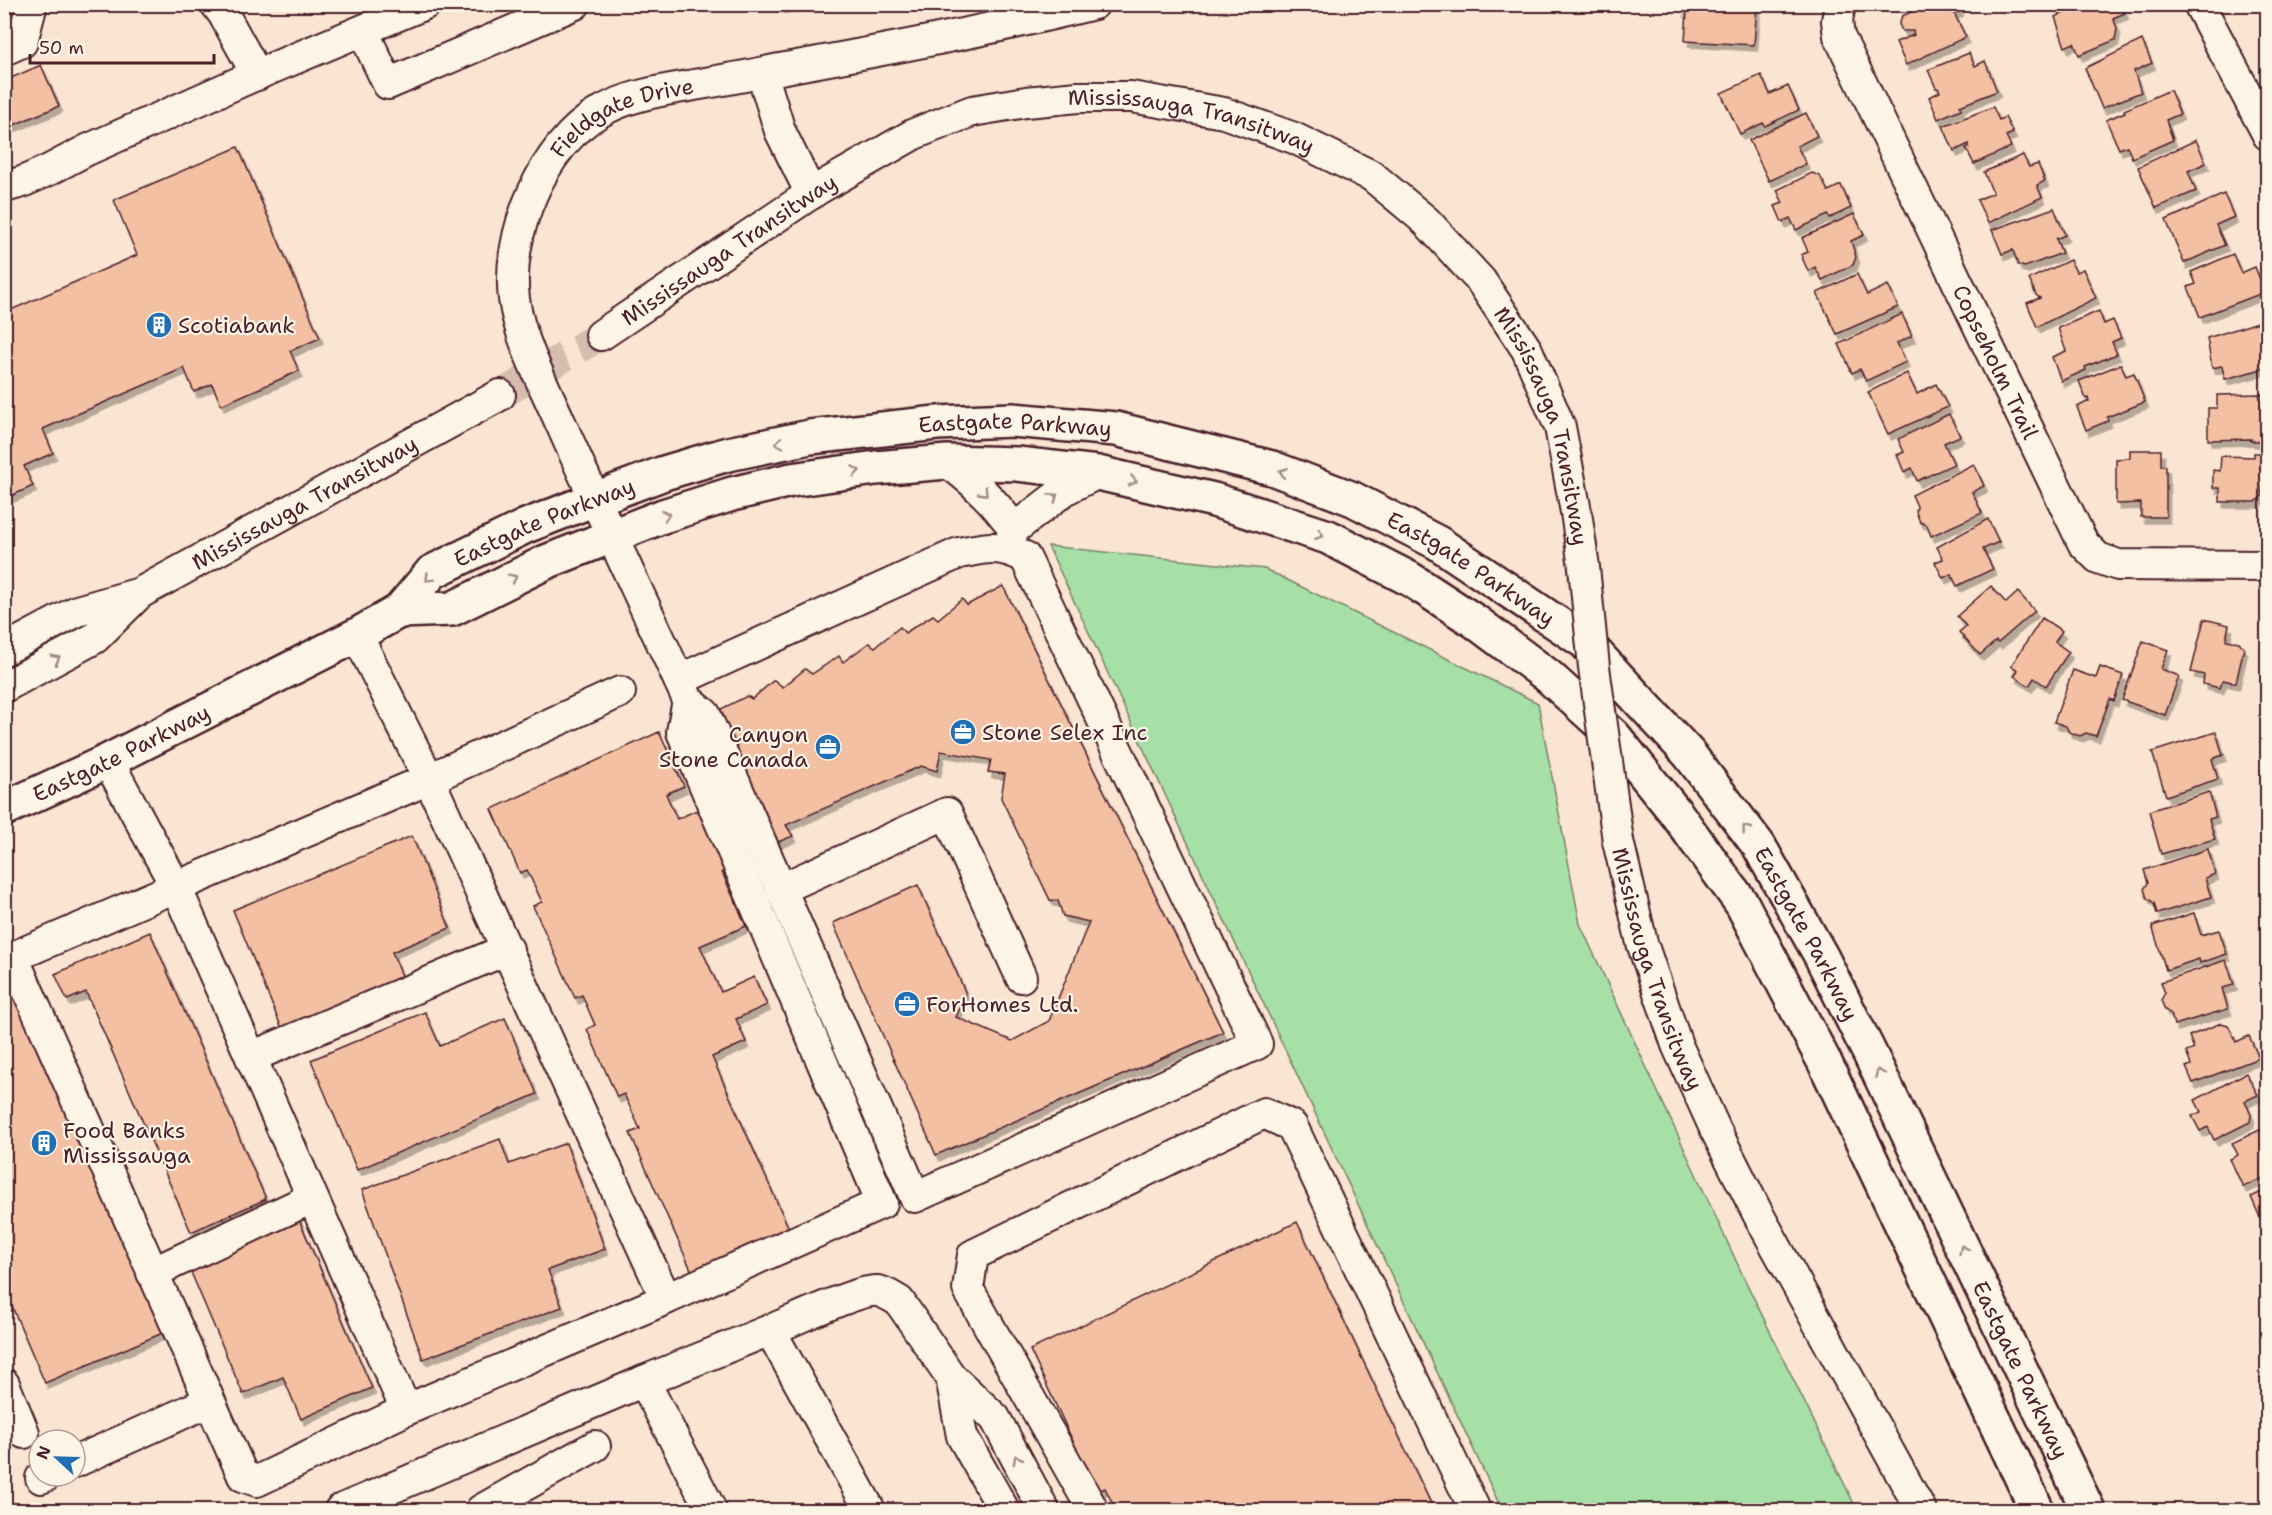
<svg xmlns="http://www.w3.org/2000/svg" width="2272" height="1515" font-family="'Shantell Sans',sans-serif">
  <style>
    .green { fill: #a6e0a6; stroke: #788068; stroke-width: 1.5 }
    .building { fill: #f3c0a3; stroke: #4a1f2b; stroke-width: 1.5; filter: url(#shadow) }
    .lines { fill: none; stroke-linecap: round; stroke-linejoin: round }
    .minor-tunnel { stroke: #d6bdb0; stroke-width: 30; stroke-dasharray: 30 15; stroke-linecap: butt }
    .minor-casing { stroke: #4a1f2b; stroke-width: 34 }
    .major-casing { stroke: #4a1f2b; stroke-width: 38 }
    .minor { stroke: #fcf5e5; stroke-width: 30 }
    .major { stroke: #fcf5e5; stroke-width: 33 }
    .minor-bridge-casing { stroke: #4a1f2b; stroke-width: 34; stroke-linecap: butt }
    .minor-bridge { stroke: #fcf5e5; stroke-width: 30 }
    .oneway { stroke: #a38a88 }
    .labels { text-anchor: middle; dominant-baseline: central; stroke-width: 4.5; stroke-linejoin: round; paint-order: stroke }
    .street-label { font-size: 22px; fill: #4a1f2b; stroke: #fcf5e5 }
    .poi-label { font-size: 22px; fill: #4a1f2b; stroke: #fcf5e5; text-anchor: start }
  </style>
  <defs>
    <filter id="shadow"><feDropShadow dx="3.5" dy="6" stdDeviation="0" flood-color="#0004"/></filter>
  </defs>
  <rect width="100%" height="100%" fill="#f9e5d1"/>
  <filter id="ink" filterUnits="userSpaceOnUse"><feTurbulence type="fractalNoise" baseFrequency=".0167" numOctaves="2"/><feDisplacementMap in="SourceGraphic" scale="12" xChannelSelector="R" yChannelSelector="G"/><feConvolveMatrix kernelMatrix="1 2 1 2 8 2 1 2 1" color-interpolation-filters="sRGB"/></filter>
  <g filter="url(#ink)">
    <g class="green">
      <polygon points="781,5 841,5 785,13"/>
      <polygon points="1048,546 1265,569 1538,703 1580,924 1744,1278 1857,1510 1502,1510"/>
    </g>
    <g class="building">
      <polygon points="1681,4 1757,4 1754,45 1685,41 1687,11 1681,11"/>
      <polygon points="1929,4 1957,4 1960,10 1954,13 1966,37 1906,65 1896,42 1914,35 1913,31 1902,31 1899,24 1902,16"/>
      <polygon points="2083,4 2121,4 2125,13 2113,18 2117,28 2115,40 2079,55 2074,43 2065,47 2055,17"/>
      <polygon points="2142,40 2152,63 2134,71 2141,92 2102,108 2085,68"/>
      <polygon points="1969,53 1975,66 1985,61 1997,91 1960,106 1961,109 1938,119 1929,97 1940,92 1938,88 1936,88 1928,70"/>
      <polygon points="41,65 59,106 4,129 4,81"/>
      <polygon points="1761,75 1770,94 1788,86 1799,110 1765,126 1763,123 1740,134 1721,93"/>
      <polygon points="2170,90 2180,114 2166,120 2173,140 2132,158 2127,146 2119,149 2106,120 2125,112 2124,110"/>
      <polygon points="1993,107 1999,120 2005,117 2013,133 2006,136 2011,147 1974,164 1966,148 1969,147 1969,144 1954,151 1943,126"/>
      <polygon points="1806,113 1817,136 1797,146 1806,164 1769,181 1749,140"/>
      <polygon points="2196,140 2206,163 2188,171 2196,191 2156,208 2138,167"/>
      <polygon points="238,147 320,338 290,351 299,371 221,405 212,384 194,392 184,368 43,429 53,453 24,466 33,486 4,499 4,313 137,255 114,200"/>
      <polygon points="2023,155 2029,167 2038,164 2045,181 2037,185 2042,197 1988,223 1977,200 1993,193 1984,172"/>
      <polygon points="1812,173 1820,176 1828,191 1841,185 1851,208 1830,218 1828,215 1796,230 1790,218 1782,222 1775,206 1783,203 1777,190"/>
      <polygon points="2224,194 2234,217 2216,225 2225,245 2184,263 2166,220"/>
      <polygon points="2054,208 2065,235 2056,239 2062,253 2025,267 2018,265 2013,250 2002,254 1992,230"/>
      <polygon points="1854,214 1864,235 1851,241 1856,257 1853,265 1822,280 1815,267 1808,271 1801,255 1808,252 1802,238"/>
      <polygon points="2233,254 2241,273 2255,267 2265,292 2200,317 2188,287 2196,284 2191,272"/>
      <polygon points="2070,260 2076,272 2083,269 2096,298 2037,327 2027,303 2040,298 2036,295 2029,279"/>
      <polygon points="1857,274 1867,295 1888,285 1898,307 1837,334 1817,293"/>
      <polygon points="2099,311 2104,324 2113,320 2121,338 2112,342 2117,354 2085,367 2086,370 2061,381 2052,357 2066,351 2058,328"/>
      <polygon points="1902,314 1912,336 1897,343 1906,362 1866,381 1860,369 1852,373 1839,344"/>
      <polygon points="2268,319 2268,345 2263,346 2267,361 2262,369 2225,379 2222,366 2212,368 2207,338"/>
      <polygon points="2121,364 2126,376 2134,373 2145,402 2107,417 2108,421 2086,430 2077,407 2089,401 2088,398 2086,399 2079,381"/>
      <polygon points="1907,373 1917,394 1936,384 1948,407 1888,434 1868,392"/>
      <polygon points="2262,394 2262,417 2268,417 2268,441 2251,441 2251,439 2208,440 2208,408 2217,408 2217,395"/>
      <polygon points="1949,414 1960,436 1944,443 1954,464 1917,481 1912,468 1904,472 1897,455 1904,452 1898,439"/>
      <polygon points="2130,450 2161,450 2161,466 2166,466 2166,517 2141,517 2141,503 2116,504 2116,459 2130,458"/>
      <polygon points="2254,453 2268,453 2268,479 2263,479 2262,496 2256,502 2220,502 2220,488 2213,488 2213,470 2220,471 2221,456 2254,457"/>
      <polygon points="1974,464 1984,486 1972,492 1982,513 1931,536 1927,525 1920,522 1916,512 1917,506 1912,495"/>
      <polygon points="1988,519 1999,542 1983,549 1993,569 1957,586 1951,574 1943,578 1935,562 1943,559 1937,547"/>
      <polygon points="1003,586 1223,1032 936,1155 833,923 918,885 966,994 956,1017 1012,1041 1049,1021 1089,922 1063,916 1058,901 1050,900 1001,798 1005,774 988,772 991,760 941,751 937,771 921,766 786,825 793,836 773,844 717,711 747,696 752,699 774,680 783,687 805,669 812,674 839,656 843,662 869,643 875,647 900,627 905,633 933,615 938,619 962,599 967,605"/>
      <polygon points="1991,586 2006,603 2018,592 2035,611 1998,643 1996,641 1980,655 1959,632 1966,626 1957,616"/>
      <polygon points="2042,618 2062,631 2055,642 2069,652 2046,686 2034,678 2029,686 2014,676 2018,670 2011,666"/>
      <polygon points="2204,619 2229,625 2226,640 2239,642 2244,648 2236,683 2223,680 2220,688 2203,684 2204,675 2191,672"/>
      <polygon points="2143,641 2168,650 2161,669 2179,676 2165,715 2122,700"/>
      <polygon points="2100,667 2123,675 2114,701 2110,699 2096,736 2086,733 2080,736 2069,732 2066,726 2054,722 2073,670 2096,678"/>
      <polygon points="659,732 684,786 666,794 677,819 697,810 701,818 713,813 736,865 722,872 746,926 700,946 721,992 754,977 767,1005 736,1019 746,1042 712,1057 790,1231 693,1274 630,1133 640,1129 624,1094 617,1097 587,1029 595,1025 582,995 575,998 533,906 542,902 527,870 520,873 492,809"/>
      <polygon points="2216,732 2223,755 2212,759 2218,779 2166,796 2152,752"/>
      <polygon points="2209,792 2216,817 2209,819 2215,839 2161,854 2149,811"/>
      <polygon points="412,836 450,928 392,952 406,985 285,1036 233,910"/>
      <polygon points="2208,849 2215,874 2205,878 2211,897 2157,914 2154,903 2147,898 2144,889 2148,883 2144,870"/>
      <polygon points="2194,913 2201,935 2219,930 2227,954 2200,963 2199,959 2166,970 2152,926"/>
      <polygon points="150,932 266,1199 191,1232 86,992 67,1000 55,974"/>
      <polygon points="2226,960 2234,985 2222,988 2228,1009 2174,1025 2171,1014 2165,1010 2161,1000 2165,993 2161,982"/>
      <polygon points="18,992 165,1332 45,1383 4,1288 4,998"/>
      <polygon points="425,1012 440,1046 505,1018 537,1094 357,1170 311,1060"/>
      <polygon points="2221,1023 2228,1025 2236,1042 2249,1036 2259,1058 2193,1083 2186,1067 2191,1065 2186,1052 2194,1049 2189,1036"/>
      <polygon points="2246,1073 2258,1095 2245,1101 2251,1115 2250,1122 2214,1140 2208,1127 2200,1131 2192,1116 2201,1112 2195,1100"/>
      <polygon points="2268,1126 2268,1176 2243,1187 2230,1159 2238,1155 2232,1143"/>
      <polygon points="500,1139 509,1164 566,1143 605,1249 548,1270 562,1307 423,1359 362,1190"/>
      <polygon points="2268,1189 2268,1222 2263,1224 2251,1197"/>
      <polygon points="297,1215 372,1388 301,1419 283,1377 243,1394 187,1263"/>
      <polygon points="1297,1222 1434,1510 1116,1510 1105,1488 1097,1492 1030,1350"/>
    </g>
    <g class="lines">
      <polyline class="minor-tunnel" points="500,395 601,335"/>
      <defs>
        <g id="minor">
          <polyline points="216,4 224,15 257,75"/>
          <path id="s1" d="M1840 4 1837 21 1839 36 2083 543 2098 558 2118 565 2268 566"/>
          <polyline points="2199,4 2268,135"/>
          <polyline points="363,31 388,84 575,4"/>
          <polyline points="4,50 22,42 32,4"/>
          <polyline points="762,73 780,131 811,194"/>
          <polyline points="4,187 22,182 49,170 87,150 251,77 425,4"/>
          <path id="s2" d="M601 335 818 189 914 134 972 111 1026 102 1078 97H1131L1224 113 1294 138 1372 176 1426 221 1481 281 1527 350 1560 427 1576 512 1584 567"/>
          <path d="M947 462C974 481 995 502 1014 529"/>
          <polyline points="1008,548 1014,529 1066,489 1098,473"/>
          <path id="s3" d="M4 650 77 611 140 593 500 395"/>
          <path d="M679 680 959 553C987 547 999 544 1025 557L1257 1044 915 1197 705 714 688 700"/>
          <polyline points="4,687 95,638 138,595"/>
          <polyline points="108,761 176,887 13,957 243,1476 257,1481 406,1410 176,887 429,779 357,635"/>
          <path id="s4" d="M1618 841 1642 943 1677 1045 1716 1131 1758 1214 1921 1510"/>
          <polyline points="781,889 947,813 1021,977"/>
          <polyline points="251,1057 508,949"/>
          <polyline points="152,1273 312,1198"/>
          <path id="s5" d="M666 1299 882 1203 682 732 688 700C646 608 602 517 561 424 544 385 520 342 514 299 506 235 542 145 600 112 629 95 661 91 694 85 723 80 751 75 780 69 885 50 991 30 1094 4"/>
          <path d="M770 1330C791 1322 859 1289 877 1291 885 1292 892 1297 899 1301L951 1377 995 1418 1044 1510"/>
          <polyline points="951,1377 962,1436 1004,1510"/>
          <polyline points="644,1381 770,1330 870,1510"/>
          <polyline points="4,1384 24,1433"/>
          <polyline points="406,1410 666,1299 429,779 620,692"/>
          <polyline points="75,1462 208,1402"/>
          <polyline points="41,1478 46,1476"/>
          <polyline points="340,1510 644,1381 711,1510"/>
          <polyline points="481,1510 595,1446"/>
          <polyline points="1093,1510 968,1289 973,1255 1264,1113 1292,1126 1475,1510"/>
        </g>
        <g id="major">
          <polyline points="399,611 452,609 546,562 663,516 732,494 791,480 876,468 947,462 1017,464 1098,473 1214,500 1328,537 1410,579 1476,622 1548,676 1614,736 1676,813 1742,904 1826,1065 2037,1510"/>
          <path id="s6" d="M4 809 108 761 357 635 399 611 432 572 526 526 595 499 664 473 728 454 810 437 937 423 1012 420 1116 429 1272 468 1353 499 1438 543 1585 642 1689 754 1759 846 1821 956 1869 1052 2088 1510"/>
        </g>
      </defs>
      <use href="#minor" class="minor-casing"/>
      <use href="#major" class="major-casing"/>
      <use href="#minor" class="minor"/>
      <use href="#major" class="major"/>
      <defs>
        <polyline id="minor-bridge" points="1584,567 1594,667 1618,841"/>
      </defs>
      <use href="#minor-bridge" class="minor-bridge-casing"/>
      <use href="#minor-bridge" class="minor-bridge"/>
    </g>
    <defs><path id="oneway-chevron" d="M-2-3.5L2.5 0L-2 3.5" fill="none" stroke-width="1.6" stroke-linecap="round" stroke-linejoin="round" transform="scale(1.5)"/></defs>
    <g class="oneway">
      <use href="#oneway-chevron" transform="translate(779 443) rotate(168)"/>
      <use href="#oneway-chevron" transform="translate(856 471) rotate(-8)"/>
      <use href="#oneway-chevron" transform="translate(1283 472) rotate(-159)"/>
      <use href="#oneway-chevron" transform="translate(1133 481) rotate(13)"/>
      <use href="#oneway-chevron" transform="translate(984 492) rotate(46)"/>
      <use href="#oneway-chevron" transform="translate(1054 497) rotate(-36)"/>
      <use href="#oneway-chevron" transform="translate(666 515) rotate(-19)"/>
      <use href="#oneway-chevron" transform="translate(1320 535) rotate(19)"/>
      <use href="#oneway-chevron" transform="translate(429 578) rotate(135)"/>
      <use href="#oneway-chevron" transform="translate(513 578) rotate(-27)"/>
      <use href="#oneway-chevron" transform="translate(56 659) rotate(-28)"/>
      <use href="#oneway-chevron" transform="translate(1746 829) rotate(-127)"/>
      <use href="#oneway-chevron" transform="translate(1879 1073) rotate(-115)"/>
      <use href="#oneway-chevron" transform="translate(1963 1249) rotate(-115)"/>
      <use href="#oneway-chevron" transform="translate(1017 1459) rotate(-118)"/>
    </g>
  </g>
  <defs>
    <symbol id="building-disc" viewBox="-11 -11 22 22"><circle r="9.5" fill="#1f6fb2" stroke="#fcf5e5"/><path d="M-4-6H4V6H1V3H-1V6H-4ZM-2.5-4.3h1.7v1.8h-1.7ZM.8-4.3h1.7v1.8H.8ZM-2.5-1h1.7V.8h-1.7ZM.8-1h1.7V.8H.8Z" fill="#fff"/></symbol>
    <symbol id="office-disc" viewBox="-11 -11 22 22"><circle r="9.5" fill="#1f6fb2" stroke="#fcf5e5"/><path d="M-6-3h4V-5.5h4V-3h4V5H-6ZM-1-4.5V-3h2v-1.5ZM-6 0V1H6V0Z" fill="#fff"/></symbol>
  </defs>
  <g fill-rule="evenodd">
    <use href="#building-disc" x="144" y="310" width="30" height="30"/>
    <use href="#office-disc" x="948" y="717" width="30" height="30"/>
    <use href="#office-disc" x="813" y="732" width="30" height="30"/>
    <use href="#office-disc" x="892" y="989" width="30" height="30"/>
    <use href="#building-disc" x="29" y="1128" width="30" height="30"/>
  </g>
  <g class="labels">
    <g class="street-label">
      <text stroke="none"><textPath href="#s5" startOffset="1452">Fieldgate Drive</textPath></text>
      <text stroke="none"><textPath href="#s2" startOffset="658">Mississauga Transitway</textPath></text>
      <text stroke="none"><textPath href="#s2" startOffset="154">Mississauga Transitway</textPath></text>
      <text stroke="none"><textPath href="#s1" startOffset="394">Copseholm Trail</textPath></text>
      <text stroke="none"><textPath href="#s6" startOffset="1102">Eastgate Parkway</textPath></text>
      <text stroke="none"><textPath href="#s2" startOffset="1162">Mississauga Transitway</textPath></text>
      <text stroke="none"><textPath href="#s3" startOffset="336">Mississauga Transitway</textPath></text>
      <text stroke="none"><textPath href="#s6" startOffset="616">Eastgate Parkway</textPath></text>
      <text stroke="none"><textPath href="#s6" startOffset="1588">Eastgate Parkway</textPath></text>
      <text stroke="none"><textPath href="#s6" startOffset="130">Eastgate Parkway</textPath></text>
      <text stroke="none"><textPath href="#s6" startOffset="2092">Eastgate Parkway</textPath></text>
      <text stroke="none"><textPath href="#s4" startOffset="134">Mississauga Transitway</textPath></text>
      <text stroke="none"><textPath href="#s6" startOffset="2578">Eastgate Parkway</textPath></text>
    </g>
    <g class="poi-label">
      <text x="178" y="325">Scotiabank</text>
      <text x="982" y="732">Stone Selex Inc</text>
      <text x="808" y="734" text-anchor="end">Canyon<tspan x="808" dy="25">Stone Canada</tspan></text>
      <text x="926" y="1004">ForHomes Ltd.</text>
      <text x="63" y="1130">Food Banks<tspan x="63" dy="25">Mississauga</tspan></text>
    </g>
  </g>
  <rect width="2272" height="1515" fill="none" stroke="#fcf5e5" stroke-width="24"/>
  <rect x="12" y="12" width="2248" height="1491" fill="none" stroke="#4a1f2b" stroke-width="2" filter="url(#ink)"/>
  <g transform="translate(57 1458) rotate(292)"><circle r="28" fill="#fcf5e5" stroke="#b59f9b" stroke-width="1.5"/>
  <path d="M0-4.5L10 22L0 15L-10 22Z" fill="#1f6fb2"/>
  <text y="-9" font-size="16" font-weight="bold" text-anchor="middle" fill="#4a1f2b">N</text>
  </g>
  <path d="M30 54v9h184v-9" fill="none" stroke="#4a1f2b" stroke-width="3"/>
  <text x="39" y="54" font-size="18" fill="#4a1f2b" stroke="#fcf5e5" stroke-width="4.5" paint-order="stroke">50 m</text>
</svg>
